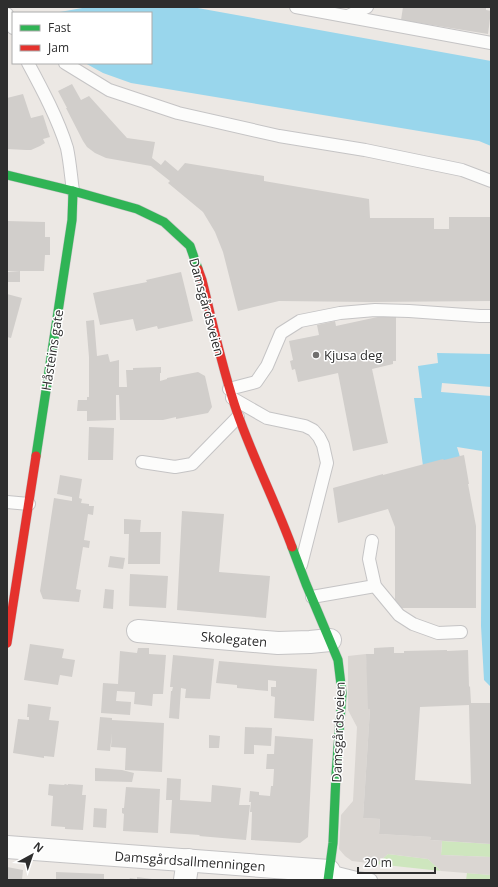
<svg xmlns="http://www.w3.org/2000/svg" width="498" height="887" font-family="'Open Sans',sans-serif">
  <style>
    .green { fill: #cee6be }
    .plaza { fill: #dad6d2 }
    .water { fill: #99d6ec }
    .pier { fill: #ece8e4 }
    .building { fill: #d1cecb; fill-rule: evenodd }
    .lines { fill: none; stroke-linecap: round; stroke-linejoin: round }
    .lane-casing { stroke: #c5c4c5; stroke-width: 14 }
    .street-casing { stroke: #c5c4c5; stroke-width: 24 }
    .fast-casing { stroke: #c5c4c5; stroke-width: 10 }
    .jam-casing { stroke: #c5c4c5; stroke-width: 10 }
    .lane { stroke: #fcfcfb; stroke-width: 12 }
    .street { stroke: #fcfcfb; stroke-width: 22 }
    .fast { stroke: #30b455; stroke-width: 9 }
    .jam { stroke: #e5322d; stroke-width: 9 }
    .poi-dot { fill: #706f6e; stroke: #fff; stroke-width: 1.5 }
    .labels { text-anchor: middle; dominant-baseline: central; stroke-width: 3; stroke-linejoin: round; paint-order: stroke }
    .street-label { font-size: 13px; fill: #2e2e2e; stroke: #fff }
    .poi-label { font-size: 13px; fill: #2e2e2e; stroke: #fff; text-anchor: start }
  </style>
  <rect width="100%" height="100%" fill="#ece8e4"/>
  <g class="green">
    <polygon points="442,841 491,844 491,857 441,855"/>
    <polygon points="388,854 428,859 441,871 376,864"/>
    <polygon points="467,873 491,875 491,880 466,880"/>
  </g>
  <polygon class="plaza" points="366,654 370,709 363,818 380,819 379,834 431,837 430,840 442,841 441,855 491,857 491,875 441,871 428,859 388,854 376,864 352,861 345,856 339,849 341,815 353,801 357,727 348,710 348,656"/>
  <g class="water">
    <polygon points="88,7 192,7 491,61 491,146 479,141 131,83 103,73 85,63 151,63 151,13 54,13"/>
    <polygon points="437,353 491,354 491,687 484,680 481,626 482,451 457,447 460,457 423,466 414,398 422,398 418,366 438,363"/>
  </g>
  <polygon class="pier" points="442,383 491,387 491,396 441,392"/>
  <g class="building">
    <polygon points="403,7 486,7 486,10 491,11 488,34 401,20"/>
    <polygon points="72,84 81,100 89,96 127,138 155,142 152,158 161,165 165,160 178,171 185,163 264,176 264,181 369,199 370,218 434,218 434,229 449,229 449,217 491,217 491,301 370,302 279,301 238,311 223,252 215,232 203,212 168,183 170,181 151,166 106,158 95,153 87,147 83,141 66,108 67,108 58,91"/>
    <polygon points="23,94 31,118 43,115 50,137 43,139 45,143 40,146 31,150 26,150 7,149 7,98"/>
    <polygon points="7,221 45,222 45,237 50,237 50,255 45,255 44,271 7,271"/>
    <polygon points="20,271 20,282 7,282 7,272"/>
    <polygon points="181,272 193,321 158,329 157,326 136,331 133,319 100,325 93,293 127,286 147,282 146,280"/>
    <polygon points="7,294 22,298 11,338 7,337"/>
    <polygon points="396,313 396,361 393,361 393,364 372,369 388,443 353,451 338,373 298,382 295,369 292,370 290,361 293,360 289,341 319,335 317,325 335,321 336,326"/>
    <polygon points="94,320 97,356 108,354 110,362 119,360 119,387 127,387 126,370 133,370 133,368 161,367 161,373 160,373 160,381 167,379 167,378 198,372 205,376 212,407 208,413 176,419 176,417 163,420 120,420 119,395 116,395 116,420 87,421 87,411 77,411 78,400 87,400 87,397 89,397 89,357 86,321"/>
    <polygon points="89,427 114,428 113,460 88,460"/>
    <polygon points="464,455 469,484 468,484 476,526 476,608 395,608 395,527 388,509 338,523 333,488 383,474 383,475 443,459 444,460"/>
    <polygon points="60,475 82,479 79,498 82,499 81,503 89,504 89,506 94,506 93,515 88,514 84,540 90,541 89,548 83,547 76,589 81,590 79,602 43,599 40,591 54,498 72,501 72,497 57,494"/>
    <polygon points="182,511 224,514 219,572 270,576 266,618 177,610"/>
    <polygon points="124,519 141,520 140,532 161,532 160,564 128,564 129,534 124,534"/>
    <polygon points="110,556 125,558 123,569 108,567"/>
    <polygon points="130,574 168,576 166,608 129,606"/>
    <polygon points="105,589 114,590 113,609 103,608"/>
    <polygon points="30,644 64,649 62,658 75,660 72,677 60,675 58,685 24,680"/>
    <path d="M392 647H394V653H404V651L447 650V651L468 650 469 687 470 686 471 703H491V844L430 840 431 837 379 834 380 819 363 818 370 709H368L366 654H374V648ZM469 705 471 784 415 780 420 707Z"/>
    <polygon points="138,648 149,648 149,654 166,655 163,694 153,694 152,706 134,704 135,692 117,691 116,701 131,702 130,715 101,713 103,683 118,684 120,651 137,653"/>
    <polygon points="173,655 214,659 210,699 185,698 186,689 181,688 179,719 169,718 171,691 172,691 173,687 170,687"/>
    <polygon points="219,661 277,666 317,669 314,721 274,718 275,697 271,696 271,687 276,687 276,681 268,680 268,691 237,688 237,685 216,683"/>
    <polygon points="28,704 51,707 49,720 59,721 54,757 44,756 44,758 13,753 18,719 29,720 29,717 27,717"/>
    <polygon points="100,717 112,718 112,720 164,723 162,772 125,770 126,748 111,747 112,733 110,751 97,750"/>
    <polygon points="245,727 272,728 271,746 254,745 254,754 244,754"/>
    <polygon points="209,735 220,736 219,748 209,748"/>
    <polygon points="275,736 313,739 308,837 300,843 251,840 252,812 250,812 251,802 249,802 250,791 259,792 259,795 270,796 271,786 273,786 274,769 266,769 267,754 274,754"/>
    <polygon points="95,768 122,770 134,773 132,782 95,781"/>
    <polygon points="167,778 181,779 180,800 211,802 212,785 241,788 239,805 250,805 246,840 199,836 200,835 170,833 172,800 166,800"/>
    <polygon points="49,784 64,785 65,784 68,785 68,784 83,785 82,795 86,795 83,830 65,829 65,827 51,826 53,796 48,795"/>
    <polygon points="126,787 160,789 158,833 123,831 124,814 122,813 122,808 124,808"/>
    <polygon points="94,808 107,809 106,828 93,827"/>
    <polygon points="7,867 23,870 22,880 7,880"/>
    <polygon points="56,872 104,874 104,880 56,880"/>
    <polygon points="137,877 152,879 152,880 129,880 130,878 137,879"/>
  </g>
  <g class="lines">
    <defs>
      <g id="lane">
        <polyline points="296,7 491,43"/>
        <polyline points="7,14 13,28"/>
        <polyline points="348,16 367,7"/>
        <path d="M28 63C42 89 58 119 67 148 70 162 71 177 73 191"/>
        <polyline points="65,63 109,90 178,113 279,136 365,150 462,170 491,181"/>
        <polyline points="229,389 256,382 267,366 281,333 300,321 340,313 375,310 409,311 480,316 491,316"/>
        <polyline points="232,398 267,418 305,426 313,430 319,437 323,445 327,463 301,565"/>
        <polyline points="142,462 175,467 192,464 238,417"/>
        <polyline points="7,502 29,504"/>
        <polyline points="372,541 369,559 375,586 399,615 413,624 438,633 461,632"/>
        <polyline points="312,597 375,586"/>
        <polyline points="329,871 357,878 371,880"/>
      </g>
      <g id="street">
        <polyline points="138,631 278,643 310,642 330,640"/>
        <polyline points="7,847 329,871"/>
        <polyline points="185,880 188,860"/>
      </g>
      <g id="fast">
        <polyline points="7,175 73,191 137,209 164,222 190,246 198,269"/>
        <polyline points="36,456 72,220 73,191"/>
        <polyline points="292,547 306,584 338,660 342,693 336,775 333,843 328,880"/>
      </g>
      <g id="jam">
        <path d="M198 269 202 280C213 324 222 369 237 412 253 458 275 501 292 547"/>
        <polyline points="7,643 36,456"/>
      </g>
    </defs>
    <use href="#lane" class="lane-casing"/>
    <use href="#street" class="street-casing"/>
    <use href="#fast" class="fast-casing"/>
    <use href="#jam" class="jam-casing"/>
    <use href="#lane" class="lane"/>
    <use href="#street" class="street"/>
    <use href="#fast" class="fast"/>
    <use href="#jam" class="jam"/>
  </g>
  <circle class="poi-dot" cx="316" cy="355" r="4"/>
  <g class="labels">
    <g class="street-label">
      <text transform="translate(207 307) rotate(75)">Damsgårdsveien</text>
      <text transform="translate(52 350) rotate(-81)">Håsteins gate</text>
      <text transform="translate(234 639) rotate(5)">Skolegaten</text>
      <text transform="translate(338 732) rotate(-88)">Damsgårdsveien</text>
      <text transform="translate(190 861) rotate(4)">Damsgårdsallmenningen</text>
    </g>
    <g class="poi-label">
      <text x="324" y="355">Kjusa deg</text>
    </g>
  </g>
  <rect width="498" height="887" fill="none" stroke="#2e2e2e" stroke-width="16"/>
  <rect x="12" y="12" width="140" height="52" fill="#ffffff" stroke="#ababab"/>
  <rect x="20" y="25" width="20" height="6" fill="#30b455" stroke="#ababab"/>
  <text x="48" y="32" font-size="12" fill="#2e2e2e">Fast</text>
  <rect x="20" y="45" width="20" height="6" fill="#e5322d" stroke="#ababab"/>
  <text x="48" y="52" font-size="12" fill="#2e2e2e">Jam</text>
  <g transform="translate(32 855) rotate(40)" stroke="#ffffff" stroke-width="3" paint-order="stroke">
  <path d="M0-3L7 15L0 10L-7 15Z" fill="#2e2e2e"/>
  <text y="-6" font-size="11" font-weight="bold" text-anchor="middle" fill="#2e2e2e">N</text>
  </g>
  <path d="M358 867v6h77v-6" fill="none" stroke="#2e2e2e" stroke-width="2"/>
  <text x="364" y="867" font-size="12" fill="#2e2e2e" stroke="#ffffff" stroke-width="3" paint-order="stroke">20 m</text>
</svg>
